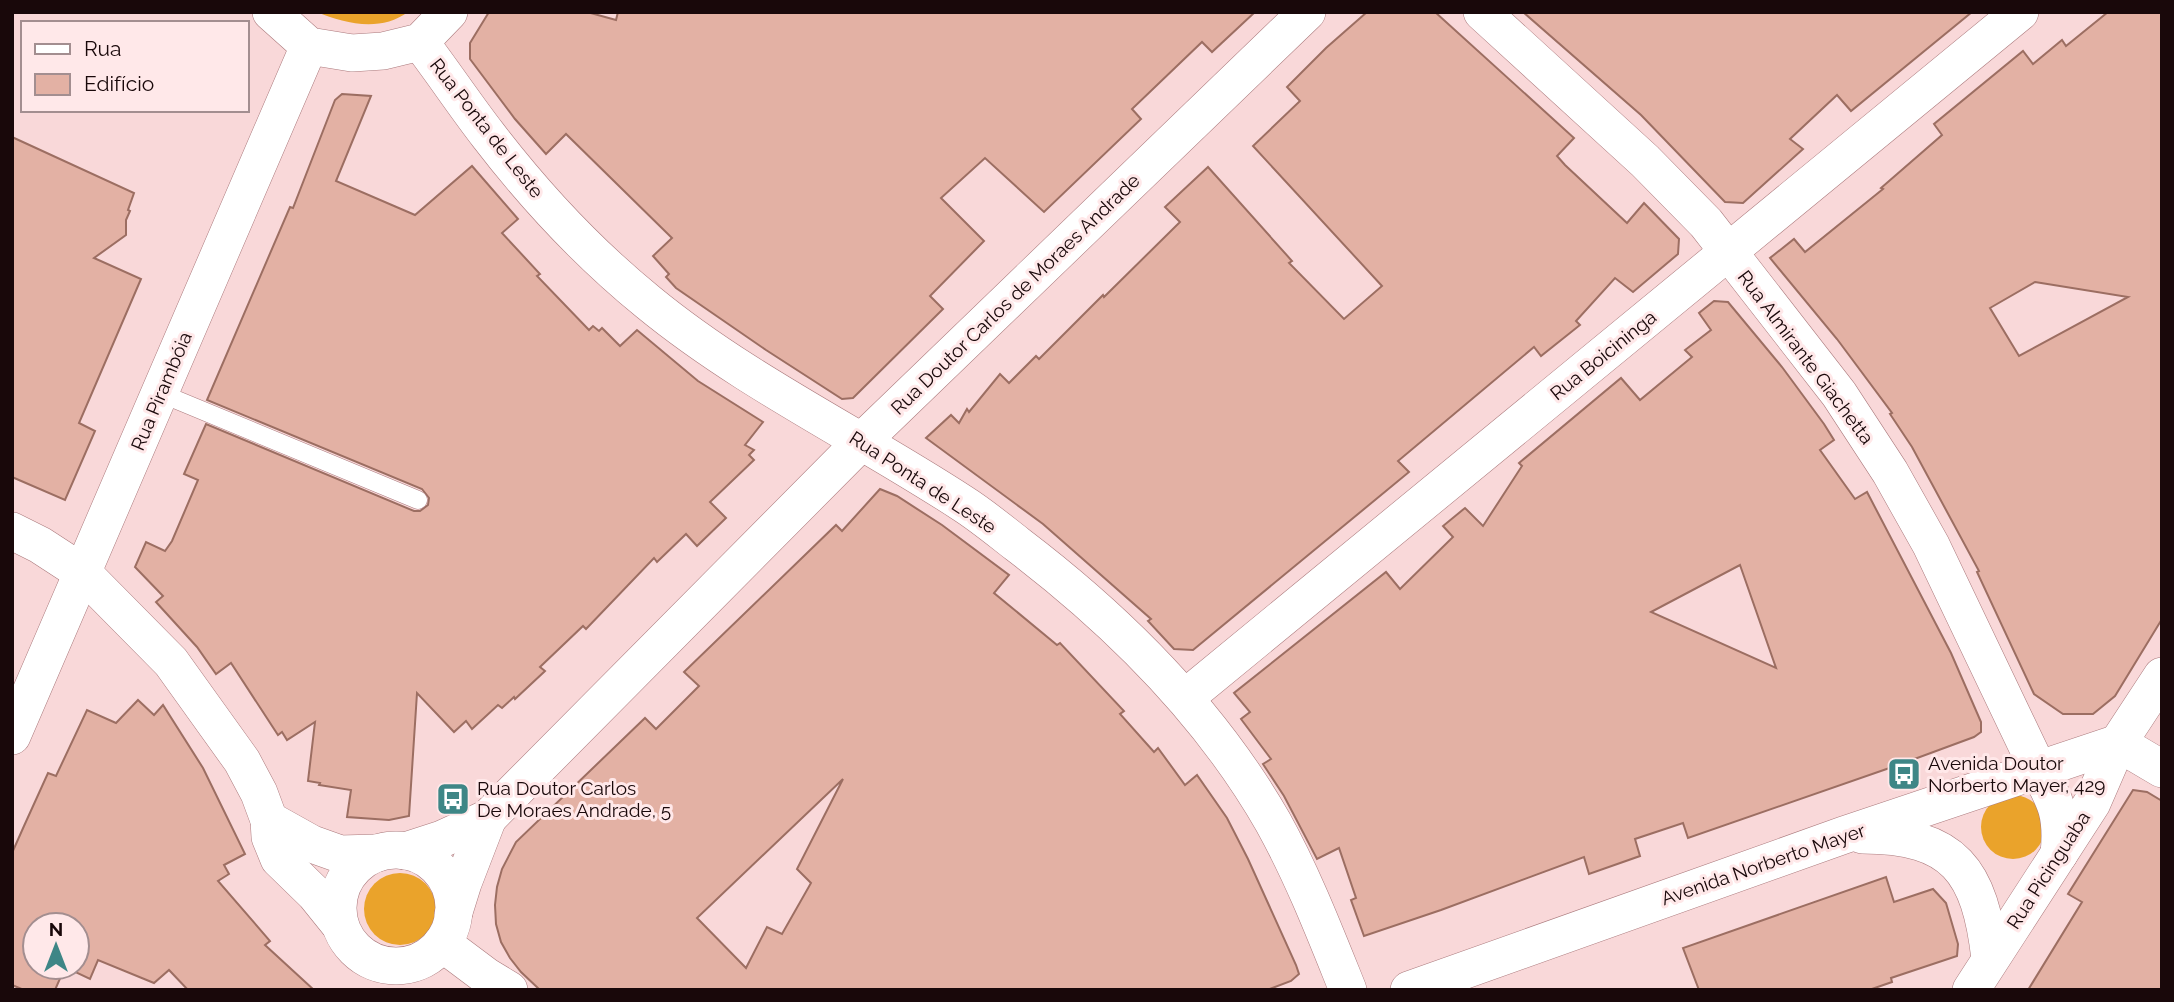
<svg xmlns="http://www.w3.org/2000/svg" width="2174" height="1002" font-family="Raleway,sans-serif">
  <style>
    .green { fill: #eaa32b }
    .building { fill: #e3b1a4; stroke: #9c6e62; stroke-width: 2; fill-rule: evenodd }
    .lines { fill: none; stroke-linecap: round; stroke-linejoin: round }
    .lane-casing { stroke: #ab7a7d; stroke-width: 19 }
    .street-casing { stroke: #ab7a7d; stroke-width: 38 }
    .lane { stroke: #fff; stroke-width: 18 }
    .street { stroke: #fff; stroke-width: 37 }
    .labels { text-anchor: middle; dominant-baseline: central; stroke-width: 6; stroke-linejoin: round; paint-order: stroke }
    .street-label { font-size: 19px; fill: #19080a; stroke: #ffe8e9 }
    .poi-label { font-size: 19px; fill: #19080a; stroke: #ffe8e9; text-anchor: start }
  </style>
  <rect width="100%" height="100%" fill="#f9d8d9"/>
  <g class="green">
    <path d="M317 12H408C381 32 345 24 317 12Z"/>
    <circle cx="2013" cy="827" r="32"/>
    <circle cx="400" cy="909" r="36"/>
  </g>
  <g class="building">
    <polygon points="489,12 587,12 616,20 618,12 1255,12 1212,52 1202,42 1132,109 1141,119 1044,212 985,158 941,198 984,241 930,296 943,309 853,398 842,399 766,350 676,288 666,277 669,274 653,256 672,238 566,134 546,154 515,119 470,59 470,43"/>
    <polygon points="1367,12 1435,12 1574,138 1557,156 1565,165 1627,223 1644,203 1679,239 1678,254 1633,292 1615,278 1576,321 1580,325 1541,356 1534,347 1398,461 1409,472 1193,650 1174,649 1148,621 1151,619 1043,524 926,438 951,415 959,423 967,409 969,412 1000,374 1009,383 1036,356 1039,359 1103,295 1104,297 1180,222 1165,207 1208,167 1292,261 1289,263 1344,319 1382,286 1253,146 1300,101 1287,87 1326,48"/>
    <polygon points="1523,12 1972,12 1851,111 1837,95 1790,139 1803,149 1743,203 1725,202 1641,115"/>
    <path d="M2108 12H2162V619L2115 696 2093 714H2063L2034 694 1977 572 1979 571 1912 447 1890 414 1892 413 1837 339 1770 258 1794 239 1805 252 1883 189 1881 188 1942 135 1934 124 2023 51 2033 64 2062 40 2066 46ZM2035 282 2128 297 2019 356 1990 308Z"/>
    <polygon points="342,94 371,96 336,181 415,215 472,166 518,219 502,233 540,274 537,276 589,330 593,326 599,331 602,328 620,346 637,330 698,381 763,422 745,445 754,450 749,455 754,460 710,502 726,518 697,546 686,534 657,562 654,558 586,629 583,626 540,667 545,671 515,699 514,697 502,708 498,705 472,729 466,721 454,732 417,693 409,816 389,820 347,817 351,790 319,785 320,783 308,781 315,722 287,740 282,732 278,735 231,663 216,674 197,647 156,602 163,596 135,567 146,542 165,551 172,541 198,480 184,474 206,424 414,511 420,511 428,505 429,498 422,489 207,400 290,207 293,208 335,100"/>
    <polygon points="12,137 134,193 128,210 130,211 126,220 126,235 94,258 141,279 79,423 95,431 65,500 12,477"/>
    <path d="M1714 301 1728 302 1782 367 1824 424 1834 440 1820 450 1855 499 1867 492 1951 653 1981 722V732L1974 737 1901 764 1688 838 1683 823 1635 839 1640 856 1589 874 1584 857 1441 910 1364 936 1351 900 1356 898 1339 848 1317 859 1284 796 1263 764 1271 759 1241 719 1250 712 1234 693 1386 572 1400 589 1453 537 1443 526 1465 508 1483 526 1522 466 1519 463 1621 378 1640 400 1692 357 1685 350 1711 330 1699 313ZM1740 565 1776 668 1651 612Z"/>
    <path d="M880 489 897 496 942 525 1009 575 994 593 1057 645 1060 643 1124 711 1120 714 1154 752 1158 748 1185 785 1197 775 1227 818 1248 859 1296 965 1299 974 1291 981 1267 990H540L521 972 510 958 501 942 496 924 495 905 497 887 502 869 516 842 645 718 656 729 699 686 684 672 836 525 842 531ZM843 779 797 869 811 883 782 934 767 927 746 968 697 918Z"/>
    <path d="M138 700 154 715 163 705 203 768 245 854 224 865 229 874 218 881 270 941 265 945 314 990H188L169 970 154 983 98 960 90 979 65 967 55 990H24L12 985V853L24 826 48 773 56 776 87 710 116 723ZM35 925H77V967H35Z"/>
    <polygon points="2133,790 2147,792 2162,801 2162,990 2028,990 2082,902 2068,894"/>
    <polygon points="1886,877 1894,902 1933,889 1946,903 1958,944 1957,956 1891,978 1892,982 1869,990 1699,990 1683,948"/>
  </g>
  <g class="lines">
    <defs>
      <polyline id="lane" points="160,393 418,500"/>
      <g id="street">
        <polyline points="271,12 309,46 352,53 383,51 420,42 449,12"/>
        <path d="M1482 12 1645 161 1706 223 1839 394 1890 472 1931 545 2038 769C2056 802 2063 815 2059 854"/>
        <path d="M420 42C443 72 464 104 488 135 534 195 589 254 648 302 744 381 858 435 962 503 981 515 999 530 1017 544 1117 620 1210 712 1273 822 1303 876 1325 933 1348 990"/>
        <polyline points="12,531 40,545 83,573 171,662 242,761 259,793 269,820 270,837 279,859 315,894 340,925"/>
        <polyline points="1185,698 2020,12"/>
        <polyline points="12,736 309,46"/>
        <polyline points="2118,743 2162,769"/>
        <polyline points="269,820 312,844 340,854 377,853"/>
        <path d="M1862 835C1955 835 1980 871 1990 959"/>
        <circle cx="396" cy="908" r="58"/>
        <polyline points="405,851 442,839 488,818 861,442 1307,12"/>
        <polyline points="453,915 463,883 488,818"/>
        <polyline points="442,943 486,976 509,990"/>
        <polyline points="1409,990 1844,835 2118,743"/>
        <polyline points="1971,990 2092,803 2118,743 2162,676"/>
      </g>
    </defs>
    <use href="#lane" class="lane-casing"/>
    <use href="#street" class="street-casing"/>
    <use href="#lane" class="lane"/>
    <use href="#street" class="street"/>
  </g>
  <defs>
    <symbol id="bus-square" viewBox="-11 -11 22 22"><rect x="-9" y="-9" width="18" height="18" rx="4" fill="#3e8686" stroke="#ffe8e9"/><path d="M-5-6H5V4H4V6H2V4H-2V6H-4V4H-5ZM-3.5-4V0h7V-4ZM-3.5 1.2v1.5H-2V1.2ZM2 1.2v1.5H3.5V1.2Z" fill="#fff"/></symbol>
  </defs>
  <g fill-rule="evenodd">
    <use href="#bus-square" x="1885" y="755" width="38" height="38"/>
    <use href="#bus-square" x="434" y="780" width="38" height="38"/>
  </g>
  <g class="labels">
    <g class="street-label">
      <text transform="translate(487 128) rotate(52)">Rua Ponta de Leste</text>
      <text transform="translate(1015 294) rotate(-44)">Rua Doutor Carlos de Moraes Andrade</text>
      <text transform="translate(1603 355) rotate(-39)">Rua Boicininga</text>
      <text transform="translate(1806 357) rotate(53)">Rua Almirante Giachetta</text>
      <text transform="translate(161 391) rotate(-67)">Rua Pirambóia</text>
      <text transform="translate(923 482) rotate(33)">Rua Ponta de Leste</text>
      <text transform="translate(1763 864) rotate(-19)">Avenida Norberto Mayer</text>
      <text transform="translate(2048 870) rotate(-57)">Rua Picinguaba</text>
    </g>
    <g class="poi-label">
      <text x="1928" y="763">Avenida Doutor<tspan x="1928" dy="22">Norberto Mayer, 429</tspan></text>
      <text x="477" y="788">Rua Doutor Carlos<tspan x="477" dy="22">De Moraes Andrade, 5</tspan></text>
    </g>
  </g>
  <rect width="2174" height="1002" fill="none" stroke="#19080a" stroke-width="28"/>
  <rect x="21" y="21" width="228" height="91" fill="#ffe8e9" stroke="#a38e90" stroke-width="2"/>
  <rect x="35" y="44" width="35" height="10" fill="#ffffff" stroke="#a38e90" stroke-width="2"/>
  <text x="84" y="56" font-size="21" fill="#19080a">Rua</text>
  <rect x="35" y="74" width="35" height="21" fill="#e3b1a4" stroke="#a38e90" stroke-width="2"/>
  <text x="84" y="91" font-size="21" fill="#19080a">Edifício</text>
  <g transform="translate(56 946)"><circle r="33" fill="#ffe8e9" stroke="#a38e90" stroke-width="2"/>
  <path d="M0-5L12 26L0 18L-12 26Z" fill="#3e8686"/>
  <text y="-10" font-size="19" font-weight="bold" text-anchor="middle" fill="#19080a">N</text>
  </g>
</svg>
